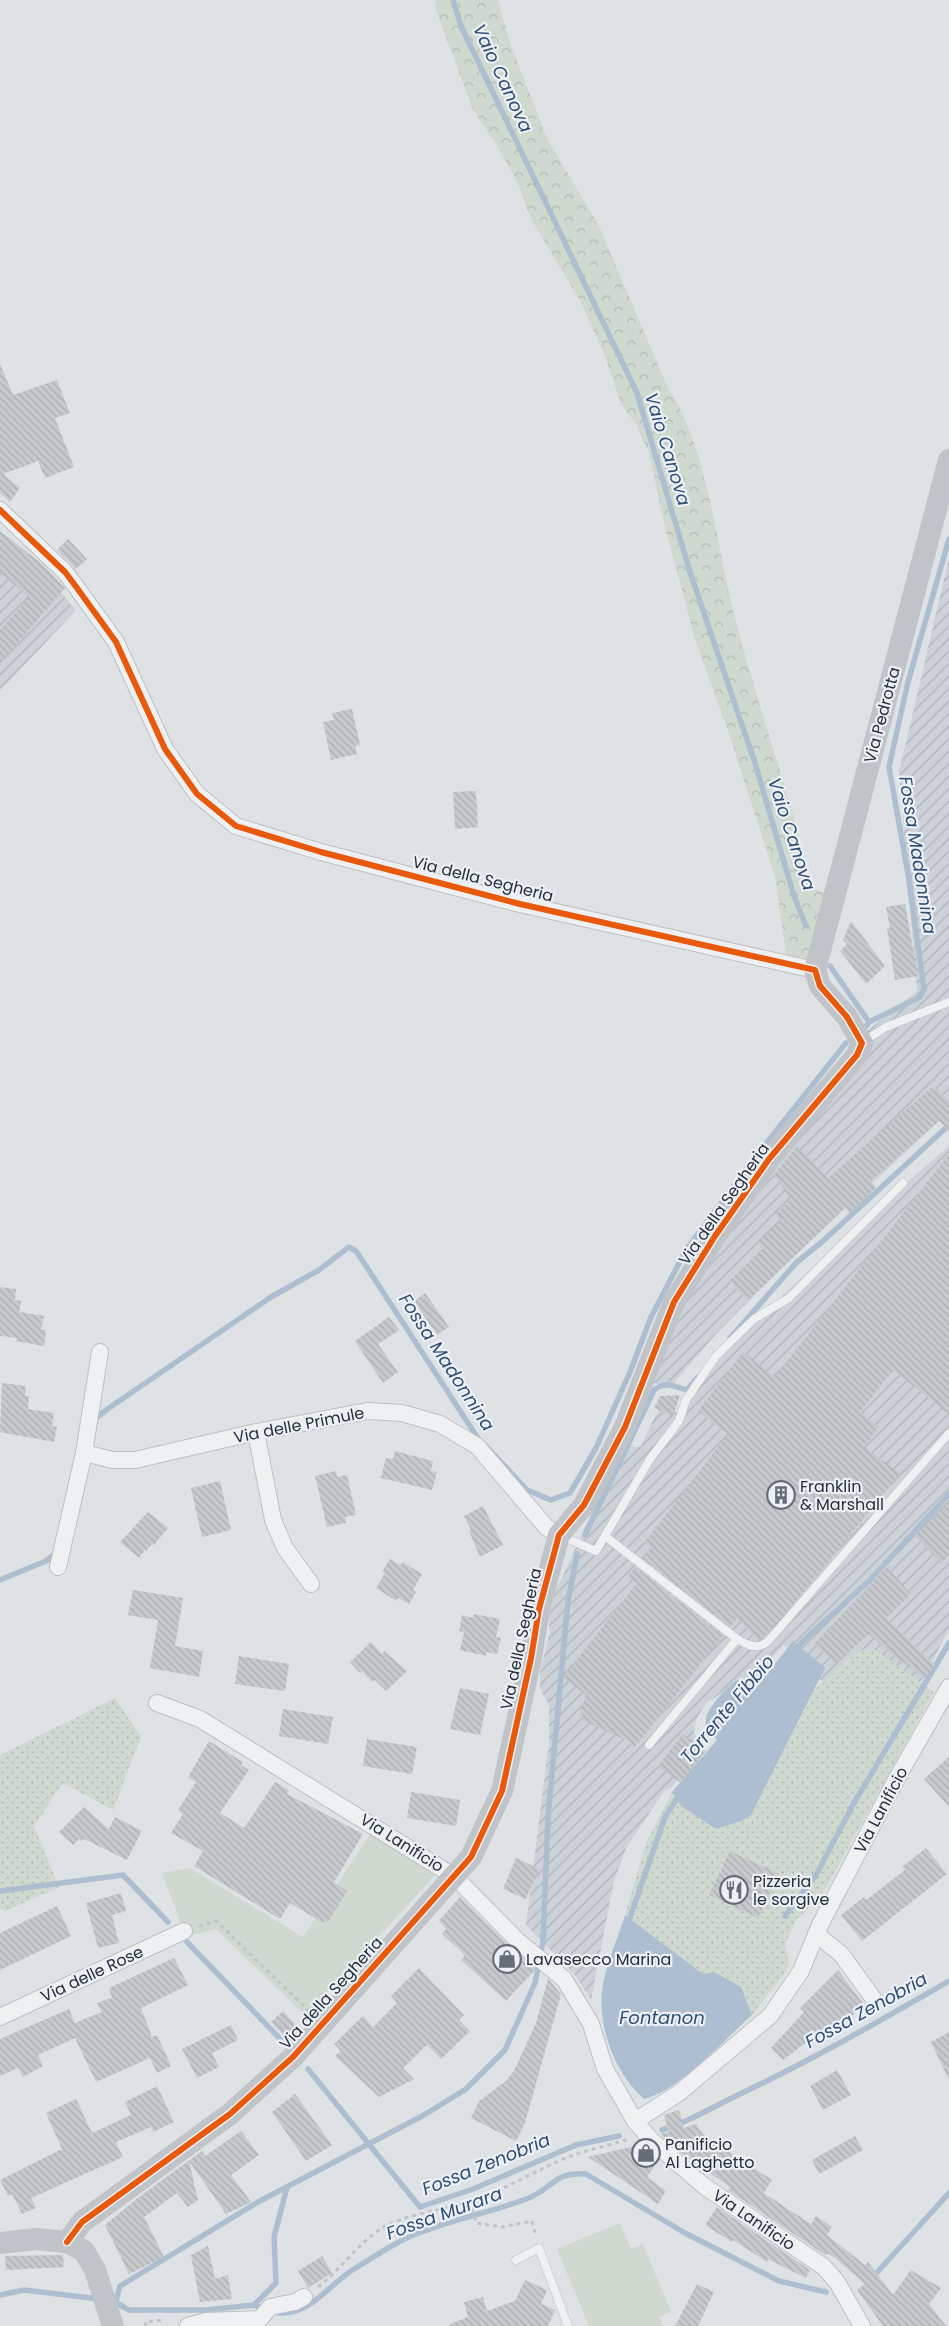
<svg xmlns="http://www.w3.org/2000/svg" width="949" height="2326" font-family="Poppins,sans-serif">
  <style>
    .industrial { fill: url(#industrial-furrows) }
    .grass { fill: url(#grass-dots) }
    .forest { fill: url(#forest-crowns) }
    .park { fill: #cfd9d0 }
    .water { fill: #adbed1 }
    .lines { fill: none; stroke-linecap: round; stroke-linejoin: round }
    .stream { stroke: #adbed1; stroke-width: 5.5 }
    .building { fill: url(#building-back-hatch) }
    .lane-casing { stroke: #bdc0c3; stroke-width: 9 }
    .street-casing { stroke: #bdc0c3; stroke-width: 18 }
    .path { stroke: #c1c3c7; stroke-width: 3; stroke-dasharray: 4 4; stroke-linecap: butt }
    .lane { stroke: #eef0f1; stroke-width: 8 }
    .street { stroke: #eef0f1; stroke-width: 16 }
    .secondary { stroke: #c0c3c7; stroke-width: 22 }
    .cycleway-casing { stroke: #ecf0f5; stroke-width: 9 }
    .cycleway { stroke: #e8590c; stroke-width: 6 }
    .labels { text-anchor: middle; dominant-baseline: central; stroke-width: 4.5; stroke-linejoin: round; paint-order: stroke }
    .street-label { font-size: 16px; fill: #262e3d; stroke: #ecf0f5 }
    .poi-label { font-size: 16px; fill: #262e3d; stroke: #ecf0f5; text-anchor: start }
    .water-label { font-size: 18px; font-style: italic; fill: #304d72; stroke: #ecf0f5 }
  </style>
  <defs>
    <pattern id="industrial-furrows" width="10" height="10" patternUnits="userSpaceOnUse" patternTransform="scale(1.25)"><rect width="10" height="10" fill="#cdd1d8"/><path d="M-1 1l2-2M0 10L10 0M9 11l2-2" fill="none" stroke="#b0b4ba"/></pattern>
    <pattern id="grass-dots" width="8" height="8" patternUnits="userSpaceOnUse" patternTransform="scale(1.25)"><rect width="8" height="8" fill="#cfd9d0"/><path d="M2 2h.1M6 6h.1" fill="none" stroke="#b2bbb4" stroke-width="1.8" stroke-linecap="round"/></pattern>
    <pattern id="forest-crowns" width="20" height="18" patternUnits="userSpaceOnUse" patternTransform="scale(1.25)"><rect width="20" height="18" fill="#cfd9d0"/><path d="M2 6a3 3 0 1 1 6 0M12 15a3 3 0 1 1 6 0" fill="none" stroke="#b2bbb4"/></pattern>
    <pattern id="building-back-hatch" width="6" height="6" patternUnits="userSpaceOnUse" patternTransform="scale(1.25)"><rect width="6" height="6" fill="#c7cacd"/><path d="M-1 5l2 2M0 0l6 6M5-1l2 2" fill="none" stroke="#abaeb1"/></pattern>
  </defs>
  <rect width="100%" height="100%" fill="#dfe2e5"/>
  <g class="industrial">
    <polygon points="0,535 42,571 76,610 0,691"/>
    <polygon points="949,558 949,1112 779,1270 716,1334 673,1384 663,1386 649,1381 669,1332 715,1250 866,1032 917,991 899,772"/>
    <polygon points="949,1146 949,1630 915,1693 850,1658 825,1684 784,1645 738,1696 724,1692 706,1703 696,1720 694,1733 703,1748 671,1788 665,1790 626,1848 614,1881 591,2000 575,1975 526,1925 549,1743 549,1705 540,1689 540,1672 550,1632 548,1614 551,1595 560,1582 626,1438 633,1447 640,1447 659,1409 667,1408 678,1413 697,1384 757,1319 879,1206"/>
  </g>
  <g class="grass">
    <polygon points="873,1648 934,1692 830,1881 819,1898 796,1920 785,1944 789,1964 785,1973 752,2015 741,1987 703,1974 625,1915 646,1843 672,1792 681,1806 751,1815 815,1689 861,1650"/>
    <polygon points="115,1698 141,1737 113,1810 63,1783 34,1826 59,1887 5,1911 0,1909 0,1755"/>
  </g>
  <path class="forest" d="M435 0H498L510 43 547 138 599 226 668 388C707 447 716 541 733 610 753 690 781 768 802 847L799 864 811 888 836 897 818 966 786 955 775 877 730 737 694 636 665 527 649 453 636 424 621 404 604 353 579 299 530 217 518 184 496 144 473 110 436 10Z"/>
  <g class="park">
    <polygon points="370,1834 435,1875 306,2016 216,1929 186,1937 162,1873 190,1868 303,1937"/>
    <polygon points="620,2223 631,2249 643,2244 671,2312 659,2317 663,2326 589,2326 557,2249"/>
  </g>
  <g class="water">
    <path d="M793 1641 825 1668 751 1815 741 1821 716 1829 681 1806 672 1792 717 1740C713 1735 707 1731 706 1724 703 1710 727 1688 737 1680L756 1688Z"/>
    <path d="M625 1915 703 1974 714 1972 741 1987 752 2015C724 2040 679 2091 644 2099 614 2073 596 2023 603 1984 607 1961 618 1938 625 1915Z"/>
  </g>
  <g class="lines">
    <g class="stream">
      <polyline points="453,0 461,26 637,393 690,572 755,763 794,896 806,926"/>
      <polyline points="830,966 869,1022"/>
      <polyline points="865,1028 869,1022 920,997 924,989 908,874 889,767 908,682 949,539"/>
      <polyline points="730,1338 796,1263 823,1241 949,1125"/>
      <polyline points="95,1422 96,1418 109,1408 271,1297 319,1270 349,1247 356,1251 368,1269 479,1440"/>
      <polyline points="486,1446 527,1490 551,1500 570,1493 596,1448 630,1372 651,1317 686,1250 761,1150 846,1043"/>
      <path d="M585 1535 654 1390C665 1381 674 1386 687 1390L697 1378"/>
      <polyline points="0,1580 46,1561 56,1553"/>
      <polyline points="795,1651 802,1642 870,1580 949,1494"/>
      <polyline points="0,1891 123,1875 168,1922"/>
      <polyline points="785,1916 816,1875 854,1803 949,1643"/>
      <polyline points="627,1926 665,1817 680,1794"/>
      <polyline points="187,1942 287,2046"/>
      <polyline points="308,2069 420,2207 473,2189 576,2145 619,2136"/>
      <path d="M662 2130C692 2121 710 2108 738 2095 810 2061 880 2021 949 1981"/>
      <polyline points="872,2278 949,2193"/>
      <polyline points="0,2295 24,2290 99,2299"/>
      <polyline points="113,2301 129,2310 206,2310 254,2305 265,2309"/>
      <polyline points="116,2301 120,2286 258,2202 424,2115 466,2089 505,2050 535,1983 543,1942 548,1817 568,1601 577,1554"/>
      <polyline points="254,2305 276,2283 274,2237 287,2187"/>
      <path d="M274 2312C308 2319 328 2285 354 2269 377 2255 398 2240 424 2231 458 2218 495 2211 529 2198 553 2188 555 2171 586 2174L685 2233 779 2281 826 2292"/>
    </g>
  </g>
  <g class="building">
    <polygon points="0,364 13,395 57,380 70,413 55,418 74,467 45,478 38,461 3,474 20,488 10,502 0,493"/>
    <polygon points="0,531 42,564 65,588 0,663 0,630 29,597 0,572"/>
    <polygon points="68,539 87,559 76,569 57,550"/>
    <polygon points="352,709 360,745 355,746 357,754 331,760 323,722 334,720 332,713"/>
    <polygon points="476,791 478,827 455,829 453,792"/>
    <polygon points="905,904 918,976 895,980 887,928 890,928 886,907"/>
    <polygon points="851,921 885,966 866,984 840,951 847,944 843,940"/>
    <polygon points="936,1087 949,1102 949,1131 939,1121 871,1181 876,1188 850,1213 845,1208 748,1301 729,1281 763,1249 757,1243 781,1220 775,1214 791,1199 774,1175 797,1146 828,1178 931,1088 933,1090"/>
    <polygon points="949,1154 949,1414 893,1370 860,1412 879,1427 864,1447 900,1473 814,1580 766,1635 758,1640 737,1618 730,1627 642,1558 651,1548 644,1543 728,1434 698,1411 743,1352 775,1377"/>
    <polygon points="0,1287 16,1289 15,1300 21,1301 19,1312 44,1316 41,1329 46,1330 44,1346 16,1341 17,1338 0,1336"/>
    <polygon points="425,1293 449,1327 437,1335 414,1301"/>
    <polygon points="389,1317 399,1330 378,1344 398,1372 383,1383 355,1341"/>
    <polygon points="2,1383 26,1386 25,1396 29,1396 28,1409 54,1413 52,1426 57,1427 54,1442 0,1432"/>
    <polygon points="680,1395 673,1416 654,1408 660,1396"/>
    <polygon points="395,1451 433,1461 431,1471 437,1472 432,1490 381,1478 386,1458 393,1459"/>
    <polygon points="336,1471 337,1477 347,1475 356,1515 345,1517 346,1523 327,1527 315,1476"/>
    <polygon points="220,1481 231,1530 202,1537 191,1488"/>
    <polygon points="949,1502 949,1555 941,1563 915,1536"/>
    <polygon points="483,1506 503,1545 480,1557 469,1531 471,1530 464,1516"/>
    <polygon points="148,1512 168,1528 154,1545 152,1544 146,1551 145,1550 139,1558 120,1542"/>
    <polygon points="390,1559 400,1565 403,1562 422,1574 413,1590 416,1592 409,1604 398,1598 396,1601 376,1588 385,1573 382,1572"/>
    <polygon points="635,1567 723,1636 634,1748 628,1741 582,1720 581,1709 586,1695 563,1677 637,1583 628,1576"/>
    <polygon points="887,1567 911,1594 886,1618 935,1665 924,1679 904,1662 902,1664 869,1634 835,1664 814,1644"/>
    <polygon points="133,1590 183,1598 175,1646 203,1651 199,1677 150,1668 158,1620 128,1615"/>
    <polygon points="474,1614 500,1619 496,1637 501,1638 497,1654 487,1652 486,1656 460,1650 464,1632 459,1631 462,1615 473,1618"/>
    <polygon points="371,1642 382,1654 384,1651 407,1671 386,1691 375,1680 372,1682 362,1671 360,1673 350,1662"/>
    <polygon points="239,1656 289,1664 285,1691 235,1684"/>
    <polygon points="460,1688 489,1694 480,1735 450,1729"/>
    <polygon points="283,1709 333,1717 328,1744 279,1736"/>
    <polygon points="683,1734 706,1751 681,1783 658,1766"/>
    <polygon points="367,1739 417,1747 412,1774 363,1766"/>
    <polygon points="209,1741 243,1762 241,1765 249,1770 220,1813 244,1828 275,1782 289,1790 287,1794 363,1834 334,1882 347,1891 328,1922 325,1920 323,1923 290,1903 280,1919 194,1866 203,1851 171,1833 183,1814 178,1810 196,1782 188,1777"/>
    <polygon points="949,1757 949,1807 924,1779"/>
    <polygon points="411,1792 460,1800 456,1826 407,1818"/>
    <polygon points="84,1807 109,1829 115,1817 142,1831 127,1860 84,1839 81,1841 79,1839 73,1845 59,1832"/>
    <polygon points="926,1848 947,1874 862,1941 841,1915 864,1897 866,1900 905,1870 902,1867"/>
    <polygon points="730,1851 779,1874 758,1918 709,1895"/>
    <polygon points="516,1858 539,1869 526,1899 503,1889"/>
    <polygon points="121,1893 126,1911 112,1915 119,1943 98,1948 86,1903"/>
    <polygon points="460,1897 512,1949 536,1969 506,2001 461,1960 465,1955 442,1934 446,1929 439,1921"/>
    <polygon points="57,1906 71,1936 0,1970 0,1933"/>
    <polygon points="174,1958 188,1985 141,2008 152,2037 157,2035 171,2066 157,2073 150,2058 96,2082 75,2038 38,2055 43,2066 23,2077 18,2068 0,2076 0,2039 69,2009 75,2023 102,2012 97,2003 112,1998 109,1988"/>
    <polygon points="419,1968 464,2015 459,2020 470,2031 441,2059 427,2045 403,2068 414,2079 379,2097 335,2056 341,2051 334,2044 363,2016 373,2027 397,2003 391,1996"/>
    <polygon points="838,1970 865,2006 853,2015 821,2031 783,2060 771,2048 804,2012 800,2008"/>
    <polygon points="548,1979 561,1994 525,2123 516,2141 471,2118 479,2101 506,2081 514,2071 536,2023"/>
    <polygon points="283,2011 300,2029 289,2041 271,2022"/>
    <polygon points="231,2025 238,2040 212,2053 219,2067 197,2078 182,2049"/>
    <polygon points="949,2032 949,2080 931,2042"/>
    <polygon points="837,2070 851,2095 823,2110 810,2086"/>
    <polygon points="157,2086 174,2122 153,2132 151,2127 116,2142 123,2157 31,2198 36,2208 22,2214 12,2194 8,2196 0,2180 62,2149 46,2113 76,2099 92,2133 131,2115 125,2102"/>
    <polygon points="295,2094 332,2145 306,2161 272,2112"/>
    <polygon points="679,2110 684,2128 696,2124 703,2134 772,2180 764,2193 811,2224 816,2216 832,2227 827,2235 865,2265 868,2262 893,2295 911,2270 941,2288 929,2304 946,2326 883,2326 857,2290 865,2284 835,2258 829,2254 825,2255 728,2190 730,2187 680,2152 660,2134 669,2132 664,2115"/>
    <polygon points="241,2131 259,2155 231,2175 251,2202 226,2214 189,2161 198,2200 188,2207 177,2193 144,2217 164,2257 129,2274 105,2225 139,2197 202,2151 205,2156"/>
    <polygon points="855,2136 863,2150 819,2174 812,2160"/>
    <polygon points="638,2141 659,2160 647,2177 666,2191 658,2204 588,2157 635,2146"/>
    <polygon points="717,2207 810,2270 806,2278 768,2259 767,2262 733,2240 732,2242 705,2225"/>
    <polygon points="208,2246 215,2279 228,2275 232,2299 200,2302 191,2255"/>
    <polygon points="63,2255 64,2267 6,2270 5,2256"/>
    <polygon points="322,2256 332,2273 308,2288 298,2271"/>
    <polygon points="525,2280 547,2290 541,2304 555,2310 548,2326 450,2326 450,2324 468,2317 464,2302 483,2297 487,2311 515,2301"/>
    <polygon points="697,2284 714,2292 698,2326 675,2326"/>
  </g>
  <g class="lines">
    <defs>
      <g id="lane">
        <polyline points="864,1041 886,1027 949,1002"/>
        <polyline points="561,1536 596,1551 650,1459 679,1421 686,1400 716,1356 754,1319 789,1298 903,1183"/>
        <path d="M605 1536 737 1639C749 1646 759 1651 770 1639L949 1433"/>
        <polyline points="649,1745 737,1639"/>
        <polyline points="516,2260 539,2248 568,2326"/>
      </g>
      <g id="street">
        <polyline points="0,510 65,572 77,588 116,642 165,749 197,794 236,826 321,852 520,904 815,970"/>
        <polyline points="256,1432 273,1520 285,1548 311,1584"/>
        <polyline points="84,1453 113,1460 135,1460 256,1432 367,1411 402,1413 440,1424 477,1446 547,1528 559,1535"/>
        <polyline points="58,1567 84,1453 100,1352"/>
        <polyline points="157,1703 200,1719 455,1877 519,1942 564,1979 591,2024 605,2069 635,2121 651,2140 704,2186 824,2267 837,2282 862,2326"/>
        <polyline points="816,1934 841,1954 873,1998"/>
        <polyline points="0,2017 184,1931"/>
        <polyline points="635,2121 679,2093 770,2016 801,1971 820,1925 897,1778 949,1687"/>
        <polyline points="188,2326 206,2321 260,2319 270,2307 295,2302 304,2297"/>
      </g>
    </defs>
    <use href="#lane" class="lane-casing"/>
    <use href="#street" class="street-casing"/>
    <g class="path">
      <polyline points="199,1926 216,1921 309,2011"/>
      <polyline points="470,2201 476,2223 501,2227 532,2221 536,2236"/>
      <path d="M318 2287C340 2270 356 2246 379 2230 402 2214 442 2211 470 2201 502 2191 532 2173 563 2159 584 2150 608 2146 629 2139"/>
      <polyline points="146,2326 145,2322 164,2320"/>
    </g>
    <use href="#lane" class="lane"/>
    <use href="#street" class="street"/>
    <g class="secondary">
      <polyline points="67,2242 82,2222 230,2114 293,2057 471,1857 502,1791 531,1658 539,1609 559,1535 584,1505 625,1427 674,1302 715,1236 769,1159 857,1055 862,1043 847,1017 820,986 815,970 949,460"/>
      <polyline points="0,2243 36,2239 67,2242 84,2251 95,2270 113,2326"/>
    </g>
    <defs>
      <polyline id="cycleway" points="0,510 65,572 77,588 116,642 165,749 197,794 236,826 321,852 520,904 815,970 820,986 847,1017 862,1043 857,1055 769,1159 715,1236 674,1302 625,1427 584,1505 559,1535 539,1609 531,1658 502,1791 471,1857 293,2057 230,2114 82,2222 67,2242"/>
    </defs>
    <use href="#cycleway" class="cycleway-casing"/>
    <use href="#cycleway" class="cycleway"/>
  </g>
  <defs>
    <symbol id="building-ring" viewBox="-11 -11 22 22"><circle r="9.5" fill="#ecf0f5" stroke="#676d78" stroke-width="1.5"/><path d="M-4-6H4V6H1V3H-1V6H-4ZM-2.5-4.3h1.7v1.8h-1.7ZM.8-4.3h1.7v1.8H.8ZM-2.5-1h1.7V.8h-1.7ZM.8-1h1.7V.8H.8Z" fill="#676d78"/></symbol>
    <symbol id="restaurant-ring" viewBox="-11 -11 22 22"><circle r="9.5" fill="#ecf0f5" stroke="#676d78" stroke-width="1.5"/><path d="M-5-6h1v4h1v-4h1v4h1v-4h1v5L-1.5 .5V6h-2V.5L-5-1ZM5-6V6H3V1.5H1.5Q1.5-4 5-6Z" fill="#676d78"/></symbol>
    <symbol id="shop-ring" viewBox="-11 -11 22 22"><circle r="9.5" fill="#ecf0f5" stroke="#676d78" stroke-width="1.5"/><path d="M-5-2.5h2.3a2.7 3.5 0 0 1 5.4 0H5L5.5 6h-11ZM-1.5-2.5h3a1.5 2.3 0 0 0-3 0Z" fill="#676d78"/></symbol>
  </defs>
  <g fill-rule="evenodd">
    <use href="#building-ring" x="765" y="1479" width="32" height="32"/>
    <use href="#restaurant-ring" x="718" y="1874" width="32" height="32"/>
    <use href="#shop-ring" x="491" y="1943" width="32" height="32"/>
    <use href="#shop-ring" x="630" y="2137" width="32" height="32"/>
  </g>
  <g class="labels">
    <g class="street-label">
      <text transform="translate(882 715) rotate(-75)">Via Pedrotta</text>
      <text transform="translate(483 879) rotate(14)">Via della Segheria</text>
      <text transform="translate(724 1204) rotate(-55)">Via della Segheria</text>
      <text transform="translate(299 1425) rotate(-11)">Via delle Primule</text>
      <text transform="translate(521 1639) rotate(-78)">Via della Segheria</text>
      <text transform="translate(881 1810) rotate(-62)">Via Lanificio</text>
      <text transform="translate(402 1843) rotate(32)">Via Lanificio</text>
      <text transform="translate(92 1974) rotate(-25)">Via delle Rose</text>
      <text transform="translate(331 1993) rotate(-48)">Via della Segheria</text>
      <text transform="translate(754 2220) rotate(34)">Via Lanificio</text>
    </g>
    <g class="poi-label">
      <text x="800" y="1486">Franklin<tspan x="800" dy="18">&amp; Marshall</tspan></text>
      <text x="753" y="1881">Pizzeria<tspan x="753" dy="18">le sorgive</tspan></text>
      <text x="526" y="1959">Lavasecco Marina</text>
      <text x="665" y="2144">Panificio<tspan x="665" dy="18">Al Laghetto</tspan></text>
    </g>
    <g class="water-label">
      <text transform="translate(503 78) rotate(65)">Vaio Canova</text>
      <text transform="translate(668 449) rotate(73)">Vaio Canova</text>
      <text transform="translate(792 834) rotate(72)">Vaio Canova</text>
      <text transform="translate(918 855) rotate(81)">Fossa Madonnina</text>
      <text transform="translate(447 1362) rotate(57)">Fossa Madonnina</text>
      <text transform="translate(727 1709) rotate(-50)">Torrente Fibbio</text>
      <text transform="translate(866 2010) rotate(-29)">Fossa Zenobria</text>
      <text x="662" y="2017">Fontanon</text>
      <text transform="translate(486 2164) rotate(-22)">Fossa Zenobria</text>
      <text transform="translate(444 2213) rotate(-20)">Fossa Murara</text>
    </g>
  </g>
</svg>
